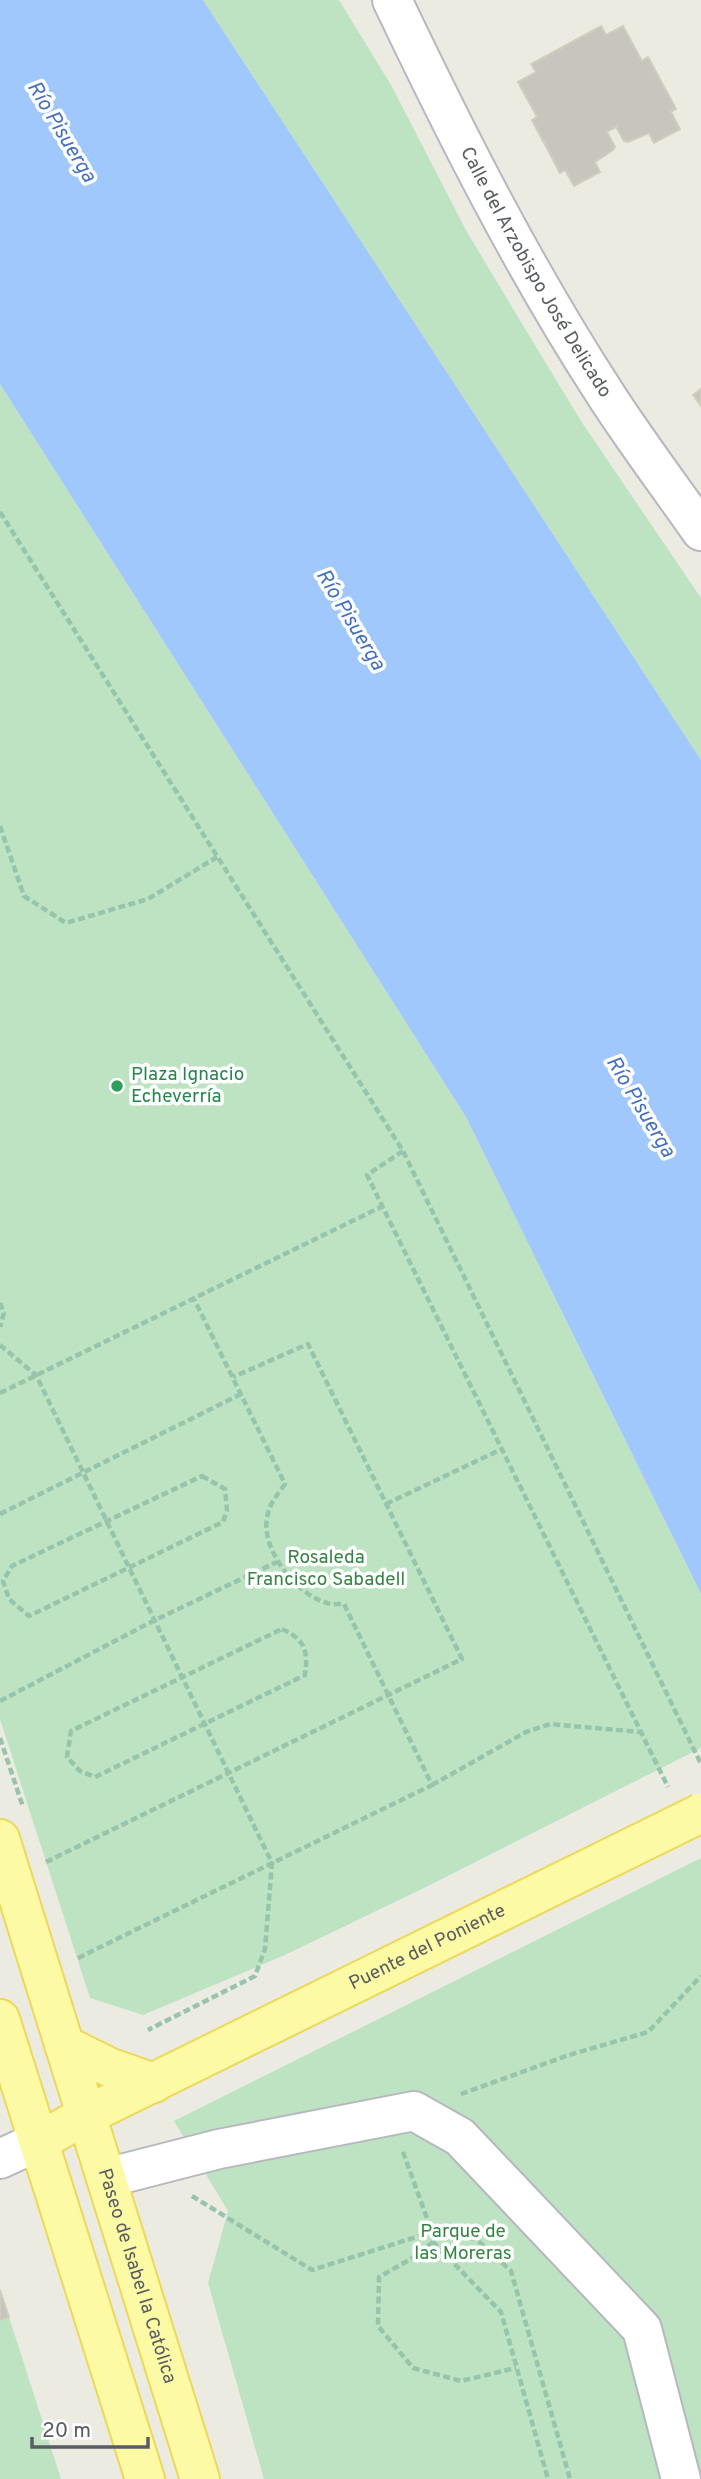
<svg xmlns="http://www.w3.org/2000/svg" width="701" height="2479" font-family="Overpass,sans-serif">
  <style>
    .green { fill: #bde3c3 }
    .water { fill: #a1c8fc }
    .building { fill: #c7c5be; stroke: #d0cebf; stroke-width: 2 }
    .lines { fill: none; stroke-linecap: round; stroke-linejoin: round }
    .minor-casing { stroke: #b6b8bd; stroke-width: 42 }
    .major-casing { stroke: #edd859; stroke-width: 42 }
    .path { stroke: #97c4aa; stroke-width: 4.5; stroke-dasharray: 7 3.5; stroke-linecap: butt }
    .minor { stroke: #fff; stroke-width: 38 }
    .major { stroke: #fcfaa5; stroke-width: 38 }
    .major-bridge-casing { stroke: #edd859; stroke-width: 42; stroke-linecap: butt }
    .major-bridge { stroke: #fcfaa5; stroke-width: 38 }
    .leisure-dot { fill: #2e9e5b; stroke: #fff; stroke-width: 2.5 }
    .labels { text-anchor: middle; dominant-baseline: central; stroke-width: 7; stroke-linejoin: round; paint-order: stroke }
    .street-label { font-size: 19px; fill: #595c61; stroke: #fff }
    .leisure-label { font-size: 19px; fill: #27864d; stroke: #fff; text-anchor: start }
    .park-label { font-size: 19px; fill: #378345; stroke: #fff }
    .water-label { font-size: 21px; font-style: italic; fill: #446fbf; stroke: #fff }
  </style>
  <rect width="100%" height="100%" fill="#ecebe1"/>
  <g class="green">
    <polygon points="203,0 339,0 391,85 467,232 527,332 581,421 701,598 701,760"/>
    <polygon points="0,384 466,1117 701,1594 701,1748 424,1888 285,1955 143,2015 90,1998 0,1719"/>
    <polygon points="701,1858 701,2479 264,2479 208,2283 228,2211 174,2121"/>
    <polygon points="9,2317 61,2479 0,2479 0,2320"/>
  </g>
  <polygon class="water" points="0,0 203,0 701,760 701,1594 466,1117 0,384"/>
  <g class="building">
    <polygon points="601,26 606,35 623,26 642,61 648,57 676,109 671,112 680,129 654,143 649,133 628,142 624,141 616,127 607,132 615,147 613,150 595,162 600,172 574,186 565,170 560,173 532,120 537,117 518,82 536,72 531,64"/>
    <polygon points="701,389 701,406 693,395"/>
    <polygon points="0,2290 9,2317 0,2320"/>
  </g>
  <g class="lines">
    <defs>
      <g id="minor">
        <path id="s1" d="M392 0C456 134 523 267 604 392 634 439 669 485 701 531"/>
        <polyline points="0,2159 39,2141"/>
        <polyline points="106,2178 219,2149 414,2111 460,2137 642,2329 681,2479"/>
      </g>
      <g id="major">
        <path id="s2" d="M0 1839 200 2479"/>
        <polyline points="0,2019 145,2479"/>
        <polyline points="64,2045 111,2068 154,2083"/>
        <path id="s3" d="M39 2141 87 2115 571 1877"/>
      </g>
    </defs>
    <use href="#minor" class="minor-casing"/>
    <use href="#major" class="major-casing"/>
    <g class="path">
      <polyline points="0,512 403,1151 701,1764"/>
      <polyline points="0,826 24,896 66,923 148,899 217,857"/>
      <polyline points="403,1151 367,1175 668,1787"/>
      <polyline points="0,1303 4,1313 0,1327"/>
      <polyline points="0,1345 36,1375 272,1863 265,1949 255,1976 148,2030"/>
      <polyline points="0,1393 383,1206"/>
      <polygon points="202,1476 225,1489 227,1510 223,1522 29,1616 9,1599 3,1581 12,1566"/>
      <polyline points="386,1504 502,1449"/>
      <polyline points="0,1514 241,1394"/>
      <path d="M282 1629C306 1640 308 1651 305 1675L95 1777 80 1771 67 1757 71 1731Z"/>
      <polyline points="0,1701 155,1620 277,1562"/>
      <polyline points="0,1738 23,1807"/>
      <polyline points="432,1785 526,1732 550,1724 640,1732"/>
      <polyline points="46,1862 462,1659 308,1344 233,1377"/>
      <path d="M78 1958 432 1785 344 1604C339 1604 332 1605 327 1603 297 1595 261 1550 267 1518 269 1504 277 1495 285 1484L194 1299"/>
      <polyline points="461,2094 569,2055 648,2032 701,1976"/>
      <polyline points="403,2152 432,2232 433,2242 501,2312 548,2479"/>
      <polyline points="192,2196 312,2270 432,2232 476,2239 511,2271 570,2479"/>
      <polyline points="433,2242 411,2259 379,2277 378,2326 413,2368 461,2381 516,2368"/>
    </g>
    <use href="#minor" class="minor"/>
    <use href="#major" class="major"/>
    <defs>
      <polyline id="major-bridge" points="571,1877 701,1813"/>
    </defs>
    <use href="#major-bridge" class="major-bridge-casing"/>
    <use href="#major-bridge" class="major-bridge"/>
  </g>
  <circle class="leisure-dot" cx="117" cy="1086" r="7"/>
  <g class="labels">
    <g class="street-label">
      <text stroke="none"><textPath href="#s1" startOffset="308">Calle del Arzobispo José Delicado</textPath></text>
      <text stroke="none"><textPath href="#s3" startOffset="434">Puente del Poniente</textPath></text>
      <text stroke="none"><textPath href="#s2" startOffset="458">Paseo de Isabel la Católica</textPath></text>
    </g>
    <g class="leisure-label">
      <text x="131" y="1075">Plaza Ignacio<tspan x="131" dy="22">Echeverría</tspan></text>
    </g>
    <g class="park-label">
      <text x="326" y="1558">Rosaleda<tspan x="326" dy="22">Francisco Sabadell</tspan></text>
      <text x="463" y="2232">Parque de<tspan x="463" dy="22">las Moreras</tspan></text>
    </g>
    <g class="water-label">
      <text transform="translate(61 132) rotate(59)">Río Pisuerga</text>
      <text transform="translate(350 620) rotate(59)">Río Pisuerga</text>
      <text transform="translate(640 1107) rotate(59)">Río Pisuerga</text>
    </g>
  </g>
  <path d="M32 2437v10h116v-10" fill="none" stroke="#595c61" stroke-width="3.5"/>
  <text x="42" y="2437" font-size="21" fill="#595c61" stroke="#ffffff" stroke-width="5" paint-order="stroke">20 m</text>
</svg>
